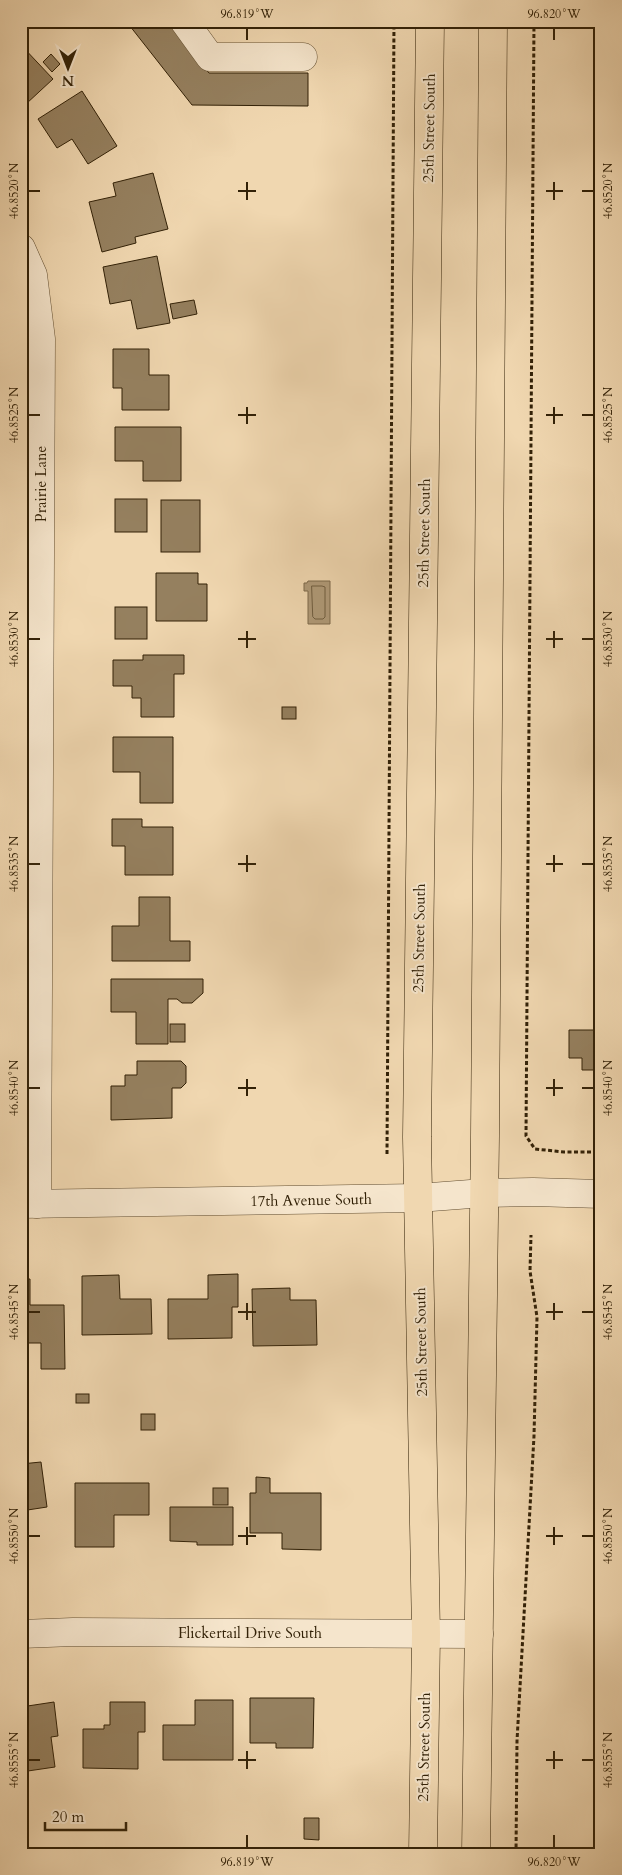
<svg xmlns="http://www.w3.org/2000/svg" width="622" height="1875" font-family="Cardo,serif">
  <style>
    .water { fill: #af9977; stroke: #7d694a }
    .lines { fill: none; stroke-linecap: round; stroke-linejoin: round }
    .shore { stroke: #705d3f; stroke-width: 1 }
    .building { fill: #95805f; stroke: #322107 }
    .minor-casing { stroke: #624e31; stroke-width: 29 }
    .major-casing { stroke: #322107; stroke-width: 29 }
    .path { stroke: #322107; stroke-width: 3; stroke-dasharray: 4 2.5; stroke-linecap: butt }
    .minor { stroke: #f5e5cc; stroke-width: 28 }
    .major { stroke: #f0d7b0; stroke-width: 28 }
    .ticks { fill: none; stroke: #322107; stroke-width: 2 }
    .labels { text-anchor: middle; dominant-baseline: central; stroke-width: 4; stroke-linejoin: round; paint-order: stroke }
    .street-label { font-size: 15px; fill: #322107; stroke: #f5e5cc }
    .neatline { fill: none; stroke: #322107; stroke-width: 2 }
    .ticks-label { font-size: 12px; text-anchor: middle; fill: #322107 }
  </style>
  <rect width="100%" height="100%" fill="#f0d7b0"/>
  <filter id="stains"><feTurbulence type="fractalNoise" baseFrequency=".004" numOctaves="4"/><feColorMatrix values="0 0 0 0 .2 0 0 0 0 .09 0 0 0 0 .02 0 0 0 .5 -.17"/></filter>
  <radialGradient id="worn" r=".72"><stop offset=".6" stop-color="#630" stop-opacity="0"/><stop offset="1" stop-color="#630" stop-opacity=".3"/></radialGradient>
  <polygon class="water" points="308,581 330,581 330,624 308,624 308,591 304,591 304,583 307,583"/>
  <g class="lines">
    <polygon class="shore" points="312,586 322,586 325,587 325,617 323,619 315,619 313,617"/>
  </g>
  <g class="building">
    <polygon points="126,21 168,21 209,73 308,73 308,106 192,105"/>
    <polygon points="21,45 53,79 26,104 21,99"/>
    <polygon points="51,54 60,64 52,72 43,62"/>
    <polygon points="82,91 117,146 88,164 72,139 57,148 38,119"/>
    <polygon points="153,173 168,229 135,237 136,243 102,252 89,202 116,196 113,183"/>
    <polygon points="157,256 170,323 137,329 131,300 110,304 103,267"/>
    <polygon points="194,300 197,314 173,319 170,304"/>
    <polygon points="113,349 149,349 149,375 169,375 169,410 122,410 122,388 113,388"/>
    <polygon points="115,427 181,427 181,481 143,481 143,461 115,461"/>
    <rect x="115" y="499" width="32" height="33"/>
    <rect x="161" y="500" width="39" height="52"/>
    <polygon points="156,573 198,573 198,584 207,584 207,621 156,621"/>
    <rect x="115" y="607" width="32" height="32"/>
    <polygon points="143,655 184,655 184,674 174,674 174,717 141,717 141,698 132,698 132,686 113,686 113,660 143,660"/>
    <rect x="282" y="707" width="14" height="12"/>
    <polygon points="113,737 173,737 173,803 140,803 140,772 113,772"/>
    <polygon points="112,819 142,819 142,827 173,827 173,875 125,875 125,846 112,846"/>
    <polygon points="139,897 170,897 170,941 190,941 190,961 112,961 112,926 139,926"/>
    <polygon points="111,979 203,979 203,993 192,1003 182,1003 177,999 168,999 168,1044 136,1044 136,1012 111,1012"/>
    <rect x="170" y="1024" width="15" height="18"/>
    <polygon points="569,1030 601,1030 601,1070 582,1070 582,1058 569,1058"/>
    <polygon points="137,1061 181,1061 186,1066 186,1083 181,1088 172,1088 172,1118 111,1120 111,1086 125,1086 125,1075 137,1075"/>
    <polygon points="238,1274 238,1307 232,1307 232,1338 168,1339 168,1299 208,1299 208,1275"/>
    <polygon points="119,1275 120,1299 151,1299 152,1334 82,1335 82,1276"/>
    <polygon points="21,1279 30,1279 30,1305 64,1305 65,1369 41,1369 41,1343 21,1343"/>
    <polygon points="290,1288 290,1300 316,1300 317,1345 253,1346 252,1289"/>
    <rect x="76" y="1394" width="13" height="9"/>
    <rect x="141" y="1414" width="14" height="16"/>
    <polygon points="41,1462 47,1507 21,1511 21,1464"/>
    <polygon points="256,1477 270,1478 270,1493 321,1493 321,1550 282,1549 282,1533 250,1533 250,1493 256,1493"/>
    <polygon points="75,1483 149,1483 149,1515 114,1515 114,1547 75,1547"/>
    <rect x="213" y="1488" width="15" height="17"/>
    <polygon points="170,1507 233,1507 233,1545 197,1545 197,1542 170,1541"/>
    <polygon points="250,1698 314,1698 313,1748 276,1748 276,1743 250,1743"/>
    <polygon points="195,1700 233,1700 233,1760 163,1760 163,1725 195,1725"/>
    <polygon points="54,1702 58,1736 51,1737 55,1767 21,1772 21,1707"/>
    <polygon points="110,1702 145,1702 145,1732 138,1732 138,1769 83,1768 83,1729 104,1729 104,1725 110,1725"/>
    <polygon points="304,1818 319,1818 319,1840 304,1839"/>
  </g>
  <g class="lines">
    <defs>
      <g id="minor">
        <polyline points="184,21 210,57 303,57"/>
        <polyline points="21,248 33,275 41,339 37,1204"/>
        <polyline points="21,1204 418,1198 484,1193 533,1192 601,1194"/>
        <polyline points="21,1634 73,1632 479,1634"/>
      </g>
      <g id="major">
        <polyline points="423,1854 426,1634 417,1137 430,21"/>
        <polyline points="476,1854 485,1136 493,21"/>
      </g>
    </defs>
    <use href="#minor" class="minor-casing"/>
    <use href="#major" class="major-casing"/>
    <g class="path">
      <polyline points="534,21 526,1136 535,1149 564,1152 601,1152"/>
      <polyline points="387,1154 394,21"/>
      <polyline points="516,1854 517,1741 534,1436 537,1317 530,1271 531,1235"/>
    </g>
    <use href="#minor" class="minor"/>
    <use href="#major" class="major"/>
  </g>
  <path class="ticks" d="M247 28V40M554 28V40M247 182V200M554 182V200M28 191H40M238 191H256M546 191H563M582 191H594M247 407V424M554 407V424M28 415H40M238 415H256M546 415H563M582 415H594M247 631V648M554 631V648M28 639H40M238 639H256M546 639H563M582 639H594M247 855V872M554 855V872M28 864H40M238 864H256M546 864H563M582 864H594M247 1079V1096M554 1079V1096M28 1088H40M238 1088H256M546 1088H563M582 1088H594M247 1303V1320M554 1303V1320M28 1312H40M238 1312H256M546 1312H563M582 1312H594M247 1527V1545M554 1527V1545M28 1536H40M238 1536H256M546 1536H563M582 1536H594M247 1751V1769M554 1751V1769M28 1760H40M238 1760H256M546 1760H563M582 1760H594M247 1835V1848M554 1835V1848"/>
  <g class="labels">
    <g class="street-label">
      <text transform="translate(429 128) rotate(-89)">25th Street South</text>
      <text transform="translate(41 484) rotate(-90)">Prairie Lane</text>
      <text transform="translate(424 533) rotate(-89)">25th Street South</text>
      <text transform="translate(419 938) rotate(-89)">25th Street South</text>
      <text transform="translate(311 1200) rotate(-1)">17th Avenue South</text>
      <text transform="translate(421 1342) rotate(-91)">25th Street South</text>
      <text x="250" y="1633">Flickertail Drive South</text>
      <text transform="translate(424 1747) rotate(-89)">25th Street South</text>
    </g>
  </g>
  <rect width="622" height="1875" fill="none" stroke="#f0d7b0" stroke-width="55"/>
  <g transform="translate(68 68) rotate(180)" stroke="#f5e5cc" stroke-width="4" paint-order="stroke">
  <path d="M0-4L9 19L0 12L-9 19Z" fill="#322107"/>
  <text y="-8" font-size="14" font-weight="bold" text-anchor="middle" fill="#322107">N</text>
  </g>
  <path d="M45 1822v8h81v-8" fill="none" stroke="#322107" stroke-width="2.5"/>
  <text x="52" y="1822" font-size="15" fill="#322107" stroke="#f5e5cc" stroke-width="4" paint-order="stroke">20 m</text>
  <rect x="28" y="28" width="566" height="1820" class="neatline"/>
  <g class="ticks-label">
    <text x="247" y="18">96.819°W</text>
    <text x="554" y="18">96.820°W</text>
    <text transform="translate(608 191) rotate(-90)" y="4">46.8520°N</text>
    <text transform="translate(14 191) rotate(-90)" y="4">46.8520°N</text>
    <text transform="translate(608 415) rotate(-90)" y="4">46.8525°N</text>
    <text transform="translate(14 415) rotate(-90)" y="4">46.8525°N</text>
    <text transform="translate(608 639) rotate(-90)" y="4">46.8530°N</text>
    <text transform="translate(14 639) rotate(-90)" y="4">46.8530°N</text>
    <text transform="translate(14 864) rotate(-90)" y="4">46.8535°N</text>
    <text transform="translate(608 864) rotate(-90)" y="4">46.8535°N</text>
    <text transform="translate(14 1088) rotate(-90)" y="4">46.8540°N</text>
    <text transform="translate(608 1088) rotate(-90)" y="4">46.8540°N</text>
    <text transform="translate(608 1312) rotate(-90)" y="4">46.8545°N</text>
    <text transform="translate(14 1312) rotate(-90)" y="4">46.8545°N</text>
    <text transform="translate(608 1536) rotate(-90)" y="4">46.8550°N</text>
    <text transform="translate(14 1536) rotate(-90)" y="4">46.8550°N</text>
    <text transform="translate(14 1760) rotate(-90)" y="4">46.8555°N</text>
    <text transform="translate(608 1760) rotate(-90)" y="4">46.8555°N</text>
    <text x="247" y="1866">96.819°W</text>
    <text x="554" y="1866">96.820°W</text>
  </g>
  <rect width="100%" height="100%" filter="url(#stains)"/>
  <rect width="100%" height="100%" fill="url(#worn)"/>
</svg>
